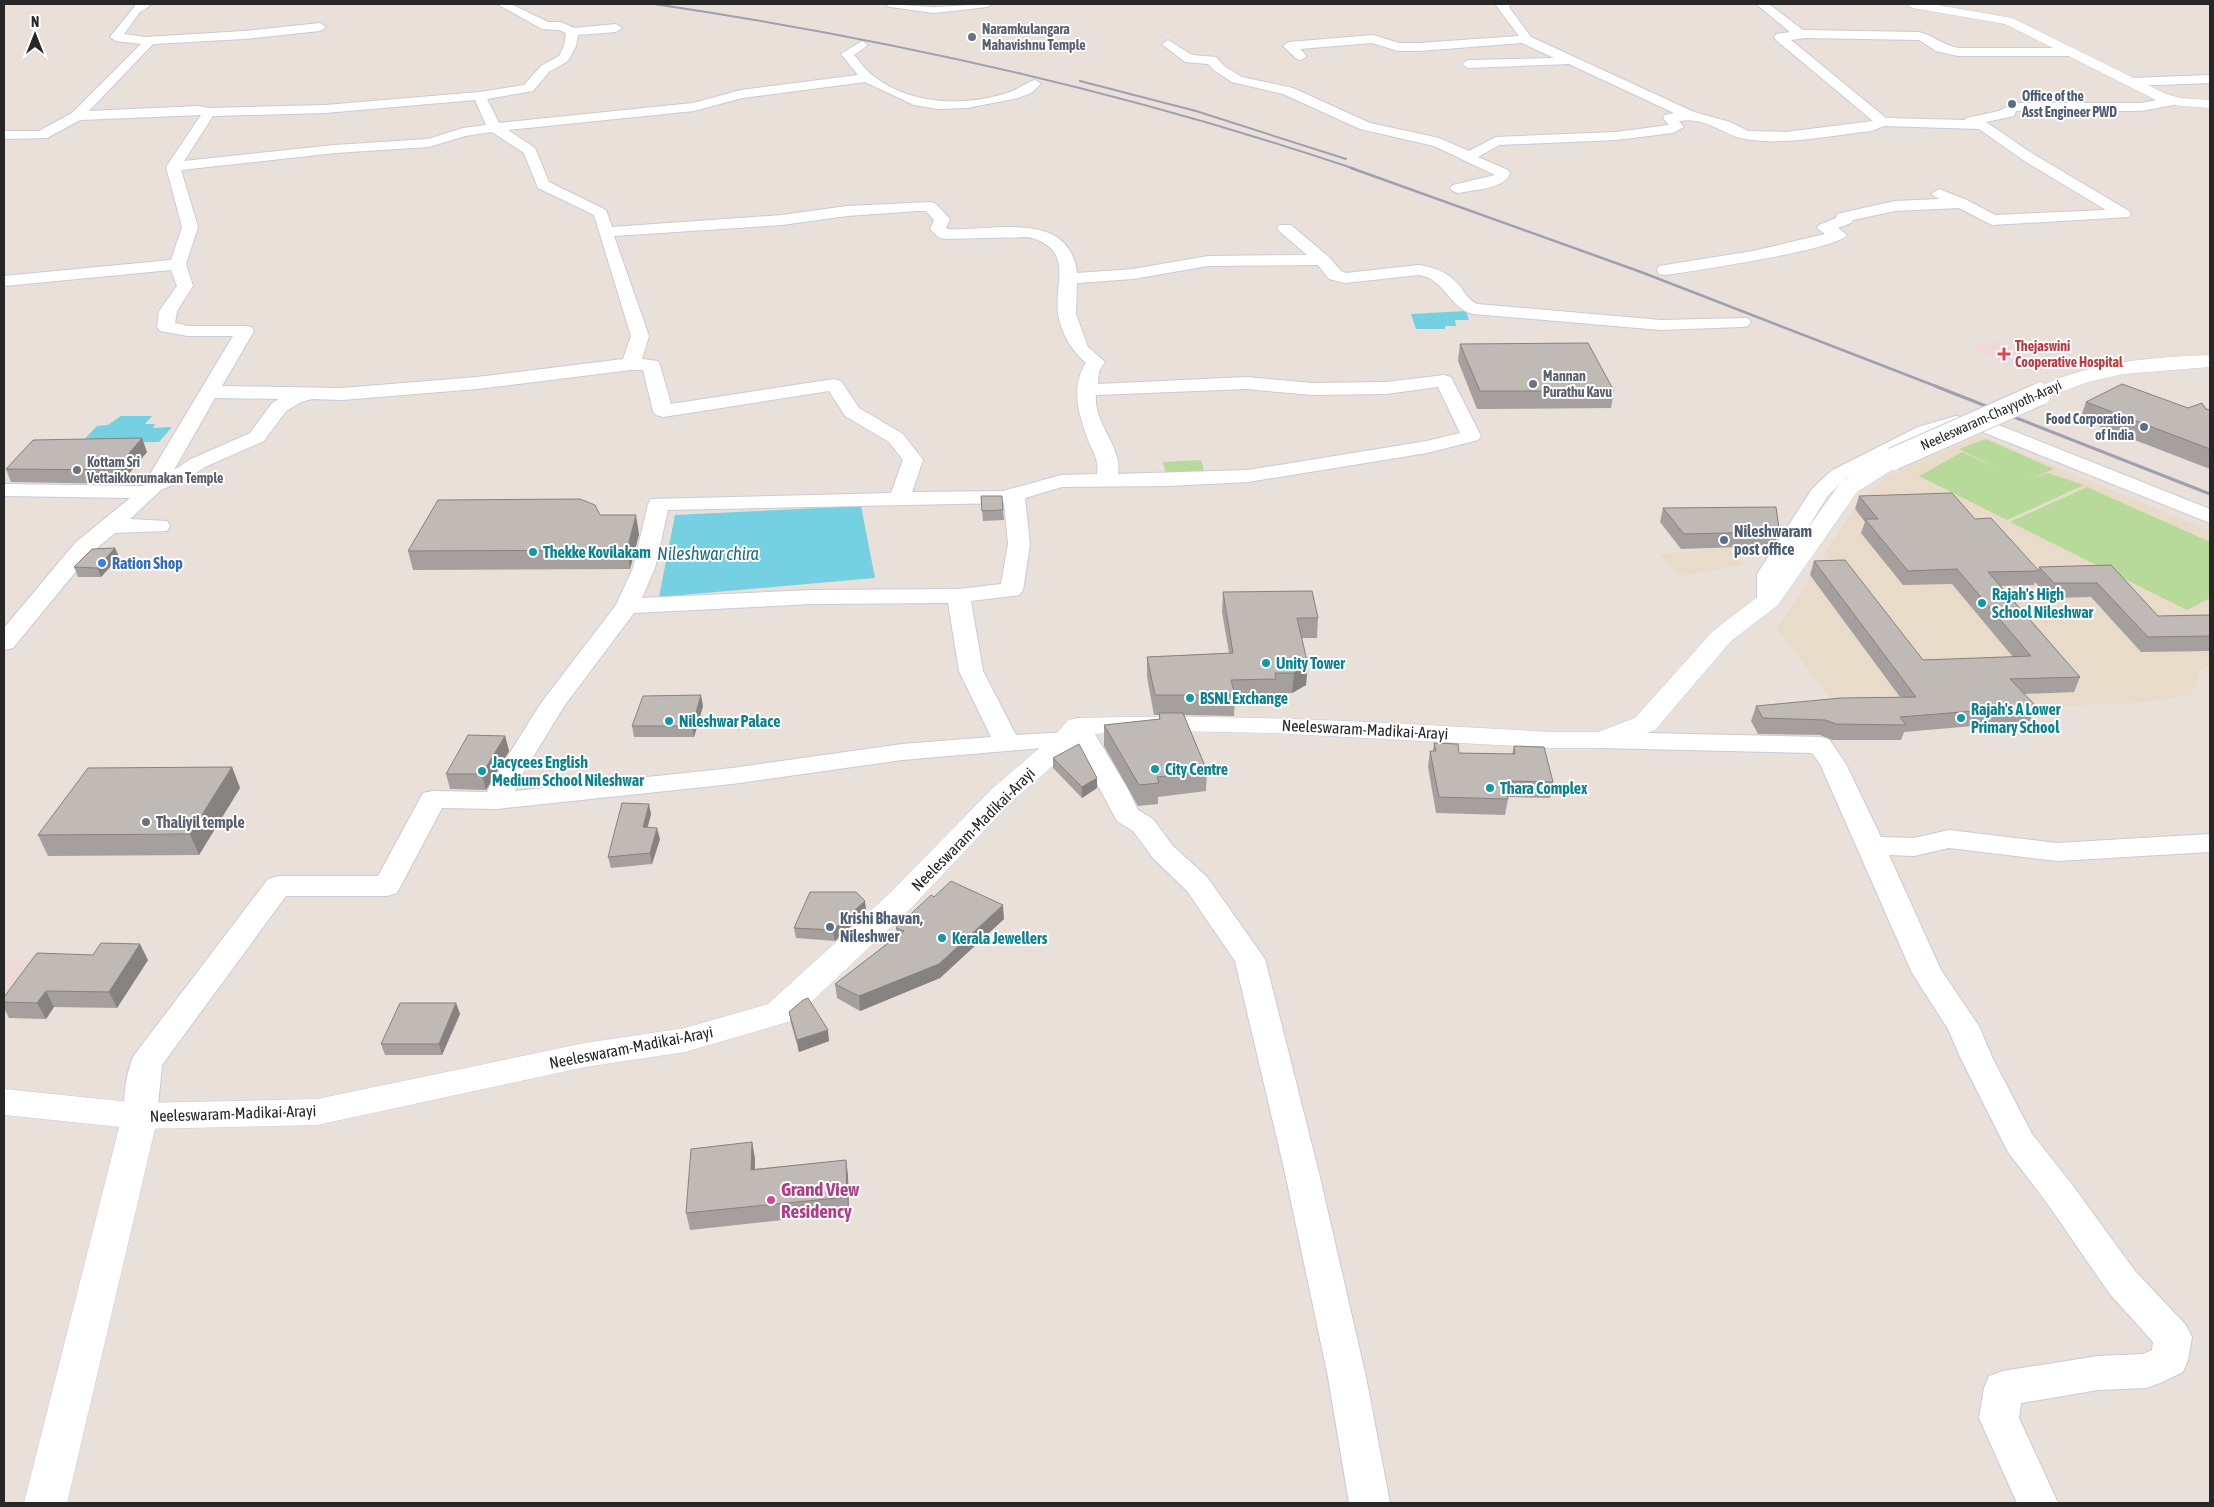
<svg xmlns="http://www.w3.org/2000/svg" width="2214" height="1507" font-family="'Asap Condensed',sans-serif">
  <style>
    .education { fill: #e9dbca }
    .medical { fill: #efd7da }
    .green { fill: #b7da9a }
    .water { fill: #75d0e2 }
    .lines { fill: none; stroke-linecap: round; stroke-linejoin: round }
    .minor-casing { stroke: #c8ccd7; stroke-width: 2 }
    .tertiary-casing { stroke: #c8ccd7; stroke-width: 1 }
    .secondary-casing { stroke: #c8ccd7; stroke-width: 1 }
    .minor { fill: #fff; fill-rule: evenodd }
    .tertiary { fill: #fff; fill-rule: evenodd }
    .secondary { fill: #fff; fill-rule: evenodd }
    .rail-far2 { stroke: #9da1af; stroke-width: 2 }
    .rail-far1 { stroke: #9da1af; stroke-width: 2.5 }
    .rail { stroke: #9da1af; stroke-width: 3 }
    .secondary-bridge-casing { stroke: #c8ccd7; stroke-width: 24; stroke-linecap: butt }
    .secondary-bridge { stroke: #fff; stroke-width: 22 }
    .wall { fill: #a5a09d }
    .shaded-wall { fill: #86827f }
    .building { fill: #c0bab6; stroke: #86827f }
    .worship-dot { fill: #6b7280; stroke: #fff; stroke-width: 2 }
    .service-dot { fill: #5c6f8a; stroke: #fff; stroke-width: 2 }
    .health-dot { fill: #e0444e; stroke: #fff; stroke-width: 2 }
    .culture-dot { fill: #0f9aa8; stroke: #fff; stroke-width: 2 }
    .shop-dot { fill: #3f7fe0; stroke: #fff; stroke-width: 2 }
    .hotel-dot { fill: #d1479c; stroke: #fff; stroke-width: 2 }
    .labels { text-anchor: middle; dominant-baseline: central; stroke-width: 4; stroke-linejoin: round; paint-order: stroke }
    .far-worship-label { font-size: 14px; font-weight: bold; fill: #5b616d; stroke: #fff; text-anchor: start }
    .far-service-label { font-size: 14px; font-weight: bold; fill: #4e5e75; stroke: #fff; text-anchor: start }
    .far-health-label { font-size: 14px; font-weight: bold; fill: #be3a42; stroke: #fff; text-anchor: start }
    .far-street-label { font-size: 14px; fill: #272727; stroke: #fff }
    .service-label { font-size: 16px; font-weight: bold; fill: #4e5e75; stroke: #fff; text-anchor: start }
    .culture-label { font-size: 16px; font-weight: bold; fill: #0d838f; stroke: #fff; text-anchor: start }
    .shop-label { font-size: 16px; font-weight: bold; fill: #366cbe; stroke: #fff; text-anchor: start }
    .street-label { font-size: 16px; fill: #272727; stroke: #fff }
    .worship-label { font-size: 16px; font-weight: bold; fill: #5b616d; stroke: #fff; text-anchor: start }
    .water-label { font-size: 18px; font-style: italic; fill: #196d88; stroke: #fff }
    .near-hotel-label { font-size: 19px; font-weight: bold; fill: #b23c85; stroke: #fff; text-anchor: start }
  </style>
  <rect width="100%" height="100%" fill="#e8e0d9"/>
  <g class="education">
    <polygon points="1980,435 2210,531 2210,666 2201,669 2191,695 2136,703 2047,706 2024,702 1836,705 1777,629 1859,501 1889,475"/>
    <polygon points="1728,547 1745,564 1679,576 1660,554"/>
  </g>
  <g class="medical">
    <polygon points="2001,342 2047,368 2035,370 2019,362 2008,365 1970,345"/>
    <polygon points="8,960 43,961 4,1014 4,965"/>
  </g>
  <g class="green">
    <polygon points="1986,439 2054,469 2028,480 2048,473 2084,485 2007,520 1919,476 1962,452 2000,469 1959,449"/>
    <polygon points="1201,460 1207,481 1168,483 1163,462"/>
    <polygon points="2087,487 2210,542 2210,598 2187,610 2010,522"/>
  </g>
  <g class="water">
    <polygon points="1466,311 1469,320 1455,320 1456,326 1445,326 1445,329 1416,329 1411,314"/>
    <polygon points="121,416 152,416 145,424 155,424 153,428 172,427 159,442 81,443 97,426 108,425"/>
    <polygon points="861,506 875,578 659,597 675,515"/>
  </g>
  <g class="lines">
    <defs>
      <g id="minor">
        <path d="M133 4H148L150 6 140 12 124 34 145 37 244 31 320 23 326 27 320 31 244 39 153 44 89 111 198 106 209 108 325 105 479 92 524 85 541 66 559 56 564 46 566 33 559 30 542 29 497 4H511L548 22H561L574 28 616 24 622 28 616 32 578 35 576 46 568 61 549 72 533 91 487 99 499 123 693 103 741 90 858 75 841 54 862 41 868 45 854 55C860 61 865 70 872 75 909 105 963 107 1007 93 1017 90 1025 83 1035 80L1041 84 1031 93 1018 98 967 108 938 109 914 105 865 82 742 98 694 111 508 130 535 148 549 182 606 210 612 227 782 215 847 206 931 202 936 204 950 219 946 228 948 229C992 232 1069 208 1077 273L1133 269 1208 256 1307 255 1279 231 1277 228 1279 225H1291L1329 257 1341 271 1346 273 1419 265C1432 267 1445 271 1455 281 1464 289 1466 299 1477 304L1661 320 1748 318 1751 322 1748 326 1742 327 1661 330 1473 314C1449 308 1445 279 1419 275L1345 283 1329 279 1318 265 1208 266 1133 279 1077 283 1076 314 1088 347 1105 362 1099 371 1098 384 1246 377 1313 383 1386 382 1444 375 1451 377 1453 381 1481 436 1478 440 1427 453 1248 482 1168 486 1062 487 1025 498 1030 544 1023 590 1019 595 971 601 983 671 1016 735 1068 732 1065 726 1069 721 1078 718 1087 721 1127 787 1138 810 1153 819 1173 846 1207 877 1265 959 1319 1173 1366 1377 1390 1503H1349L1328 1377 1285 1173 1235 961 1187 891 1153 858 1133 831 1117 821 1076 745 902 760 732 784 497 809 442 808 397 893 387 896H286L162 1065 157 1116 152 1125 140 1129 128 1125C120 1110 126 1069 135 1054L268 879 278 876H378L423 793 433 791 487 792 494 778 541 703 616 605 633 568 648 504 651 499 891 493 903 460 889 442 845 416 829 391 663 417 656 415 653 411 643 370H631L477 389 342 400 312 399 301 402 286 411 264 441 205 467 190 477 161 490 130 519 167 521 170 526 167 531 115 533 91 553 13 648 4 650V628L75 543 130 498 4 496V484L143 486 233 336H188L160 331 157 327 159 311 177 286 171 270 4 286V276L171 260 182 227 166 167 201 115 80 120 47 138 4 139V131H39L72 113 141 44 116 41 110 37 135 6ZM475 100 486 125 463 128 428 139 335 145 184 161 213 116 325 113ZM492 132 524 153 538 188 594 215 631 336 623 359 477 377 342 388 222 386 254 331 251 327 245 326H188L175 323 177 311 193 286 186 264 198 227 181 170 335 153 429 147 465 136ZM918 211H926L934 220 930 229 938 237 944 239 1029 237C1075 250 1054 282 1058 314 1061 333 1072 351 1086 363 1069 388 1080 419 1090 445 1095 455 1099 463 1097 474L1061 475 1003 491 912 492 923 460 903 434 859 408 841 381 834 379 671 404 660 365 658 361 642 359 649 336 614 236 782 225 847 216ZM1438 387 1460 433 1427 441 1248 470 1118 474C1123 448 1093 423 1096 395L1246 389 1313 395 1386 394ZM215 398 279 399 272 403 250 433 191 459 174 470ZM1004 503 1008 544 1001 584 959 589 812 590 642 598 655 568 668 510ZM948 603 959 671 991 737 902 744 732 768 515 791 520 778 565 705 634 613 812 604Z"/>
        <polygon points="884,4 934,7 993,4 987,7 934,13 890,7"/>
        <path d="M1495 4H1512L1509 7 1531 37 1694 112 1730 122 1748 131 1786 132 1873 121 1776 40 1774 37 1776 34 1790 32 1756 4H1769L1803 30 1919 32C1934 36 1943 45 1958 48H2069L2075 52 2069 56H1958L1936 51 1919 40 1805 38 1791 40 1886 118 1965 120 1966 118 1999 111 2014 103H2141L2173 97 2180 101 2178 104 2141 111H2016L2014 116 1986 122 2033 154 2129 211 2131 214 2129 217 1992 225 1959 208 1895 211 1853 220 1851 223 1838 228 1847 235C1837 250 1691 271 1665 275L1659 274 1657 270 1659 266 1753 251 1825 234 1817 228 1819 225 1836 218 1837 214 1895 201 1939 199 1931 194 1939 189 1967 200 1995 215 2106 210 2023 160 1979 129 1884 126 1872 131C1831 135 1786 146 1745 139 1723 135 1706 116 1679 121L1684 127 1673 133 1616 140 1499 145 1478 157 1508 170 1510 173C1506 189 1472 190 1458 193L1453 191 1450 188 1453 185 1495 175 1434 146 1360 129 1283 94 1232 82 1215 71 1208 64 1185 62 1162 44 1168 40 1192 55 1216 57 1224 66 1242 77 1293 88 1370 123 1439 138 1469 151 1496 137 1616 132 1669 125 1663 118 1665 115 1674 113 1569 64 1468 68 1462 64 1468 60 1554 58 1522 43 1419 51H1398L1372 43 1300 49 1307 56 1301 60 1297 59 1283 46 1289 42 1373 35 1399 43H1419L1519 36Z"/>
        <polygon points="2210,75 2210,83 2132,86 2126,82 2132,78"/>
        <polygon points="1956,416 1991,422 2210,509 2210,523 1980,431 1957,428 1932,435 1845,479 1827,497 1779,574 1781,600 1777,605 1769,607 1761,605 1757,600 1757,574 1812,489 1831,471 1918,427"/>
        <polygon points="1601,732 1820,737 1829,739 1846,764 1881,837 1914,838 1949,830 2057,843 2210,834 2210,852 2057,861 1949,848 1914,856 1889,855 1941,970 1979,1026 1993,1059 2032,1134 2071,1183 2135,1271 2186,1325 2192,1337 2188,1360 2183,1372 2160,1383 2146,1388 2098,1390 2021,1403 2019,1418 2058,1503 2017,1503 1979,1418 1984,1388 1989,1376 2003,1371 2098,1356 2143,1354 2152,1350 2153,1342 2109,1293 2047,1203 2008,1152 1961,1059 1948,1029 1912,973 1820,764 1812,753 1601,748 1592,746 1588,740 1592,734"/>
      </g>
      <polygon id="tertiary" points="140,1103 152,1107 158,1116 67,1503 24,1503 122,1116 128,1107"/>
      <g id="secondary">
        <polygon points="1907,4 1932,4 2012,18 2166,94 2180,98 2210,100 2210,108 2180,106 2156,100 2005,24 1913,8"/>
        <path d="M2210 355V367L2123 374 2088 382 2040 400 2033 398 2030 394C2034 388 2042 386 2050 382 2100 361 2156 357 2210 355Z"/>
        <path d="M1893 453 1901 454 1904 459 1901 464 1857 492 1778 605 1731 641 1655 730 1611 746 1601 748H1552L1272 733 1172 731 1086 734 1077 745 1012 801 911 908 791 1021 685 1052 585 1067 317 1125 140 1129 4 1115V1089L140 1103 317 1099 585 1043 685 1028 768 1004 889 894 992 789 1057 733 1068 720 1078 718C1236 713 1394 723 1552 732H1598L1635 718 1713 631 1760 595 1841 482 1885 454Z"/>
      </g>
    </defs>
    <use href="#minor" class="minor-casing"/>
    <use href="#tertiary" class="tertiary-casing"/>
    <use href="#secondary" class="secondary-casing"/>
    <use href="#minor" class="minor"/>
    <use href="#tertiary" class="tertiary"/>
    <use href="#secondary" class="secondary"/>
    <g class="rail-far2">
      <path d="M654 4C892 39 1127 92 1355 169"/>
      <polyline points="1080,81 1196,111 1346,159"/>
    </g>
    <polyline class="rail-far1" points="1351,168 1641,272 1938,387"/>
    <polyline class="rail" points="1935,386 2210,494"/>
    <defs>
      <polyline id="secondary-bridge" points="1893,459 2040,394"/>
    </defs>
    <use href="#secondary-bridge" class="secondary-bridge-casing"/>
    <use href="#secondary-bridge" class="secondary-bridge"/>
  </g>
  <g class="wall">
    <polygon points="1460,344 1614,391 1611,408 1477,409 1458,361"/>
    <polygon points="2086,402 2206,409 2210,410 2210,469 2080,419"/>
    <polygon points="147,452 120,484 11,482 6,469"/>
    <polygon points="981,496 1003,510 1004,520 983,521"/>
    <polygon points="1859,496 1975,519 2038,570 2039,567 2111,565 2158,616 2210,615 2210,651 2141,652 2091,597 2049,598 2035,582 2034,585 2001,586 2080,677 2074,692 2024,694 2036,706 2030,721 1904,732 1901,740 1832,740 1820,735 1758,734 1751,721 1756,706 1900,697 1810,575 1814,561 1923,660 2013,657 1952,584 1903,585 1861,533 1865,522 1855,509"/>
    <polygon points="1663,508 1779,529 1775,543 1773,546 1681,549 1660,522"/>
    <polygon points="600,515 639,534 630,569 413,570 408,551"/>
    <polygon points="115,548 119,557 101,577 78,577 74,567"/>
    <polygon points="1223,592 1318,618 1317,638 1302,638 1306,685 1292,693 1275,693 1275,699 1235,700 1234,716 1184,715 1207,771 1206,791 1158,797 1158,804 1138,806 1104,746 1104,725 1159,719 1159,715 1154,715 1147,677 1147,657 1229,653 1222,612"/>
    <polygon points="703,706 694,737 634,737 632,726"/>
    <polygon points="505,736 509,751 486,790 450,789 446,774"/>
    <polygon points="1434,743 1459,753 1512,754 1514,746 1553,782 1550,798 1508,797 1508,799 1505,815 1436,813 1428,767 1430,751 1433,751"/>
    <polygon points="1053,758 1097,778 1097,788 1082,798 1053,768"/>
    <polygon points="232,767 240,788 199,855 48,856 38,835"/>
    <polygon points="651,814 647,828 660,839 652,864 611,868 608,857"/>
    <polygon points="865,901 866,912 835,941 796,938 794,928"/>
    <polygon points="1004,919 940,978 860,1011 837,998 835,984 897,936 896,928"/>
    <polygon points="148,960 117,1008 54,1007 46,1019 9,1018 4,1008 4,997"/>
    <polygon points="456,1003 460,1014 442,1055 385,1055 381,1044"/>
    <polygon points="789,1012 829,1041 799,1052 791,1023"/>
    <polygon points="752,1142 755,1159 755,1169 846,1160 848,1176 849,1213 690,1230 686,1213"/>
  </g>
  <g class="shaded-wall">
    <polygon points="142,438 147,452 120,484 115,470"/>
    <polygon points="636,515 639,534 630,569 627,550"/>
    <polygon points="1779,529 1775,543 1773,546 1777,532"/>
    <polygon points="115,548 119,557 101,577 97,568"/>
    <polygon points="1308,665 1306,685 1292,693 1294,673"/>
    <polygon points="701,695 703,706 694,737 692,726"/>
    <polygon points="505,736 509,751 486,790 482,774"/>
    <polygon points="232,767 240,788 199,855 190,834"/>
    <polygon points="1097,778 1097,788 1082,798 1082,787"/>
    <polygon points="649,804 651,814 645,838 643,827"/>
    <polygon points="657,828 660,839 652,864 650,853"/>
    <polygon points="865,901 866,912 835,941 833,930"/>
    <polygon points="1003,905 1004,919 940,978 860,1011 859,996"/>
    <polygon points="140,944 148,960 117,1008 109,992"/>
    <polygon points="46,991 54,1007 46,1019 37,1003"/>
    <polygon points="456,1003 460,1014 442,1055 439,1044"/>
    <polygon points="828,1030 829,1041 799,1052 797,1040"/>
    <polygon points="752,1142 755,1159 754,1186 751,1170"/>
    <polygon points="846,1160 848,1176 849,1213 847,1197"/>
  </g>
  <g class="building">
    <polygon points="1588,343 1614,391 1480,391 1460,344"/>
    <polygon points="2122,384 2188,408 2202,403 2206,409 2210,410 2210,449 2086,402"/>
    <polygon points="142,438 115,470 6,469 33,440"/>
    <polygon points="1952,493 1975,519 1991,518 2039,571 1988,572 2080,677 2010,679 2036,706 1900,717 1906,725 1836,724 1825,720 1763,718 1756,706 1841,698 1916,697 1814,561 1845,560 1923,660 2031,656 1957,569 1908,571 1865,519 1878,519 1859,496"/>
    <polygon points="981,496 1002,496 1003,510 982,511"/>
    <polygon points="580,499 595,505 600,515 636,515 627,550 408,551 438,500"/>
    <polygon points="1776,507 1779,529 1777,532 1684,534 1663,508"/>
    <polygon points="115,548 97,568 74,567 92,549"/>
    <polygon points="2111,565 2158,616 2210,615 2210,636 2148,637 2097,583 2054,583 2039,567"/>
    <polygon points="1312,591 1318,618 1297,618 1308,665 1294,673 1275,673 1276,679 1231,680 1235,695 1155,695 1147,657 1233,653 1223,592"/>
    <polygon points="701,695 692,726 632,726 643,696"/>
    <polygon points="1159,713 1183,713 1207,771 1157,777 1159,783 1139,785 1104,725 1160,719"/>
    <polygon points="468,735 505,736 482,774 446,774"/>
    <polygon points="1434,743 1458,744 1459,753 1515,754 1514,746 1544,747 1553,782 1504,781 1508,799 1439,797 1430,751 1436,751"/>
    <polygon points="1079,744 1097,778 1082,787 1053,758"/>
    <polygon points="232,767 190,834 38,835 88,768"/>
    <polygon points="622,803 649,804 643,827 657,828 650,853 608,857"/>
    <polygon points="951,881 1003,905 939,964 859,996 835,984 904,931 896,928 931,895 934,897"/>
    <polygon points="810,892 856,892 865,901 833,930 794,928"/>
    <polygon points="101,943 140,944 109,992 46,991 37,1003 4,1002 4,997 37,953 93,955"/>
    <polygon points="808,998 828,1030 797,1040 789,1012 803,1000"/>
    <polygon points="400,1003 456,1003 439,1044 381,1044"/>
    <polygon points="752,1142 751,1170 846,1160 847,1197 686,1213 691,1149"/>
  </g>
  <g class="worship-dot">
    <circle cx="972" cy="37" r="5"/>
    <circle cx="1533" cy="384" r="5"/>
    <circle cx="77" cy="470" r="5"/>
    <circle cx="146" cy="822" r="5"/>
  </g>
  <g class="service-dot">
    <circle cx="2012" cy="104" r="5"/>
    <circle cx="2144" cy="427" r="5"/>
    <circle cx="1724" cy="540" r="5"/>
    <circle cx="830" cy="927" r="5"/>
  </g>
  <path class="health-dot" d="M2001.5 346.5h5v5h5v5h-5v5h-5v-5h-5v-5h5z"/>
  <g class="culture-dot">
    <circle cx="533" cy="552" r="5"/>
    <circle cx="1982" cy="603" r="5"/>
    <circle cx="1266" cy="663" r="5"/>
    <circle cx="1190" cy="698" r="5"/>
    <circle cx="1961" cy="718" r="5"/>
    <circle cx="669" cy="721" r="5"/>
    <circle cx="1155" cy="769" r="5"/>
    <circle cx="482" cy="771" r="5"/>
    <circle cx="1490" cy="788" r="5"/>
    <circle cx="942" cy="938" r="5"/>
  </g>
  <circle class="shop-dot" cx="102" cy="563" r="5"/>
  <circle class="hotel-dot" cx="771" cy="1200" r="5"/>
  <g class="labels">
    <g class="far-worship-label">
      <text x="982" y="29">Naramkulangara<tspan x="982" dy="16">Mahavishnu Temple</tspan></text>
      <text x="1543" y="376">Mannan<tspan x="1543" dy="16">Purathu Kavu</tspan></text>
      <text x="87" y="462">Kottam Sri<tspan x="87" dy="16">Vettaikkorumakan Temple</tspan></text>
    </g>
    <g class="far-service-label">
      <text x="2022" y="96">Office of the<tspan x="2022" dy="16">Asst Engineer PWD</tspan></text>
      <text x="2134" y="419" text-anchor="end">Food Corporation<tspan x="2134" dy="16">of India</tspan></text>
    </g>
    <g class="far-health-label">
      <text x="2015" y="346">Thejaswini<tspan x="2015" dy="16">Cooperative Hospital</tspan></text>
    </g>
    <g class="far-street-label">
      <text transform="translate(1991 415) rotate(-24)">Neeleswaram-Chayyoth-Arayi</text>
    </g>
    <g class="service-label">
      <text x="1734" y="531">Nileshwaram<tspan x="1734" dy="18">post office</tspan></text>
      <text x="840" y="918">Krishi Bhavan,<tspan x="840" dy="18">Nileshwer</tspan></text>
    </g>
    <g class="culture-label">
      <text x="543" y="552">Thekke Kovilakam</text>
      <text x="1992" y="594">Rajah's High<tspan x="1992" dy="18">School Nileshwar</tspan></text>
      <text x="1276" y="663">Unity Tower</text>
      <text x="1200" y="698">BSNL Exchange</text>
      <text x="1971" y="709">Rajah's A Lower<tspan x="1971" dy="18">Primary School</tspan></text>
      <text x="679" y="721">Nileshwar Palace</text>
      <text x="492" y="762">Jacycees English<tspan x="492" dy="18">Medium School Nileshwar</tspan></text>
      <text x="1165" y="769">City Centre</text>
      <text x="1500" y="788">Thara Complex</text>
      <text x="952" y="938">Kerala Jewellers</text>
    </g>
    <g class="shop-label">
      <text x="112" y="563">Ration Shop</text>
    </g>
    <g class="street-label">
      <text transform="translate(1365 729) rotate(3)">Neeleswaram-Madikai-Arayi</text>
      <text transform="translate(973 829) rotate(-45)">Neeleswaram-Madikai-Arayi</text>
      <text transform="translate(631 1047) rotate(-11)">Neeleswaram-Madikai-Arayi</text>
      <text transform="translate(233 1113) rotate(-2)">Neeleswaram-Madikai-Arayi</text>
    </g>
    <g class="worship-label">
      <text x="156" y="822">Thaliyil temple</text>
    </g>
    <g class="water-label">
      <text x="708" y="553">Nileshwar chira</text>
    </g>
    <g class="near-hotel-label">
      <text x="781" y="1189">Grand View<tspan x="781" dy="22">Residency</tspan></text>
    </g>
  </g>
  <rect width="2214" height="1507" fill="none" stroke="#272727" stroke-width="10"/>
  <g transform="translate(35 35)" stroke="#ffffff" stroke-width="4" paint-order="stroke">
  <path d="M0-4L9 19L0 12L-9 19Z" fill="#272727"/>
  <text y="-8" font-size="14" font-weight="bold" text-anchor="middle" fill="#272727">N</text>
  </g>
</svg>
